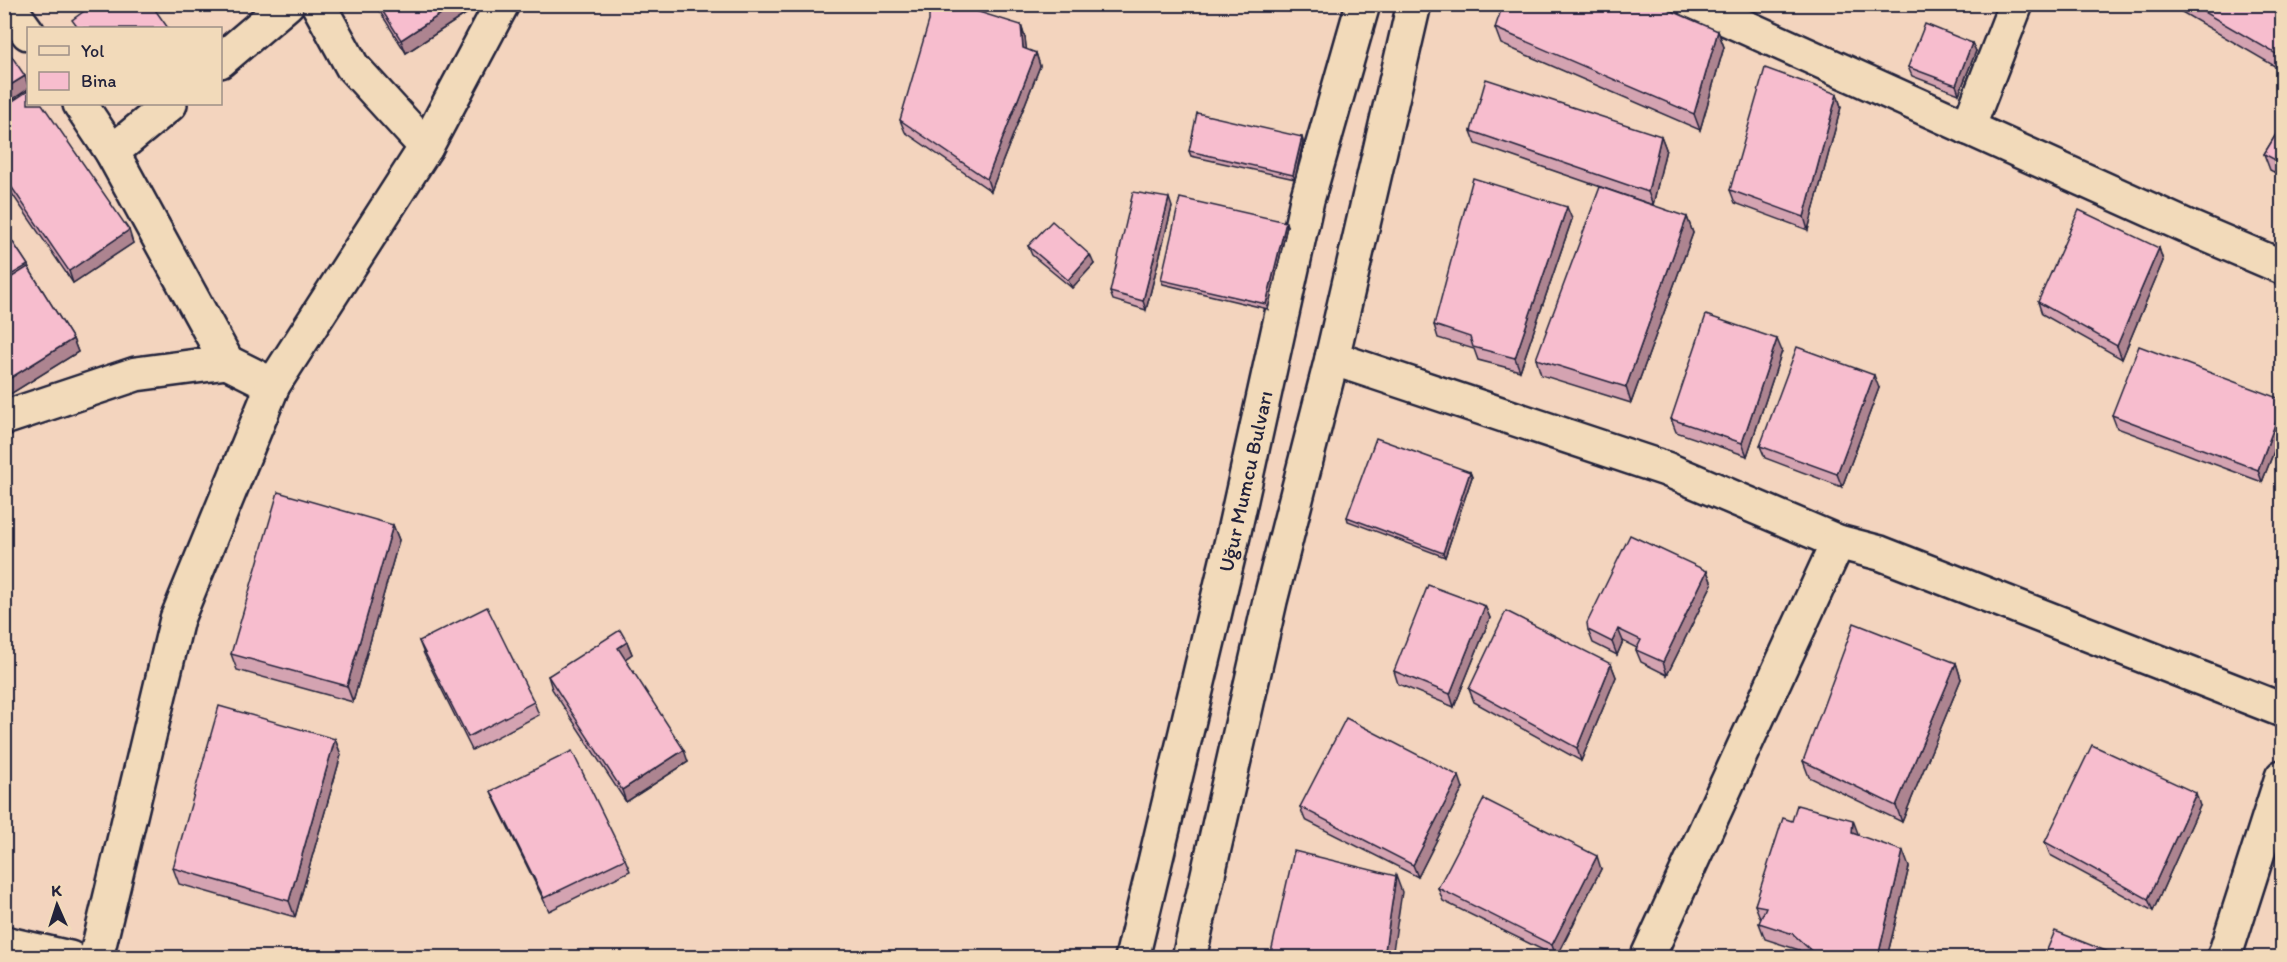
<svg xmlns="http://www.w3.org/2000/svg" width="2287" height="962" font-family="Itim,sans-serif">
  <style>
    .lines { fill: none; stroke-linecap: round; stroke-linejoin: round }
    .minor-casing { stroke: #22223b; stroke-width: 38 }
    .highway-casing { stroke: #22223b; stroke-width: 38 }
    .minor { stroke: #f2daba; stroke-width: 33 }
    .highway { stroke: #f2daba; stroke-width: 33 }
    .wall { fill: #d4a3b1; stroke: #22223b; stroke-width: 1.5 }
    .shaded-wall { fill: #ad8490; stroke: #22223b; stroke-width: 1.5 }
    .building { fill: #f7bdce; stroke: #22223b; stroke-width: 1.5 }
    .labels { text-anchor: middle; dominant-baseline: central; stroke-width: 4.5; stroke-linejoin: round; paint-order: stroke }
    .street-label { font-size: 21px; fill: #22223b; stroke: #f2daba }
  </style>
  <rect width="100%" height="100%" fill="#f3d4be"/>
  <filter id="ink" filterUnits="userSpaceOnUse"><feTurbulence type="fractalNoise" baseFrequency=".0167" numOctaves="2"/><feDisplacementMap in="SourceGraphic" scale="12" xChannelSelector="R" yChannelSelector="G"/><feConvolveMatrix kernelMatrix="1 2 1 2 8 2 1 2 1" color-interpolation-filters="sRGB"/></filter>
  <g filter="url(#ink)">
    <g class="lines">
      <defs>
        <g id="minor">
          <polyline points="7,4 28,33"/>
          <polyline points="318,4 352,66 426,147"/>
          <polyline points="1694,4 2186,226 2282,267"/>
          <polyline points="220,61 287,4"/>
          <polyline points="80,104 112,152 227,362 273,385"/>
          <polyline points="1968,128 2016,4"/>
          <polyline points="112,152 170,104"/>
          <polyline points="1332,358 1666,469 1838,542 1880,553 2282,710"/>
          <polyline points="4,418 136,374 227,362"/>
          <polyline points="4,943 70,958"/>
          <polyline points="96,958 177,619 273,385 426,147 502,4"/>
          <path id="s1" d="M1132 958 1233 536 1307 200 1363 4"/>
          <polyline points="1189,958 1270,601 1332,358 1414,4"/>
          <polyline points="1647,958 1838,542"/>
        </g>
        <polyline id="highway" points="2224,958 2282,777"/>
      </defs>
      <use href="#minor" class="minor-casing"/>
      <use href="#highway" class="highway-casing"/>
      <use href="#minor" class="minor"/>
      <use href="#highway" class="highway"/>
    </g>
    <g class="wall">
      <polygon points="375,4 478,4 478,6 406,53"/>
      <polygon points="2168,4 2283,4 2283,71"/>
      <polygon points="1021,25 1025,38 1026,50 1036,53 1040,66 991,191 905,132 900,120"/>
      <polygon points="1495,28 1718,31 1724,47 1700,130 1501,44"/>
      <polygon points="1972,43 1976,51 1959,94 1912,76 1908,67"/>
      <polygon points="1837,94 1841,107 1808,230 1735,203 1730,190"/>
      <polygon points="4,107 133,243 73,283 4,182"/>
      <polygon points="2283,123 2283,177 2270,170 2264,154"/>
      <polygon points="1471,131 1661,136 1666,149 1653,205 1476,144"/>
      <polygon points="1302,137 1303,142 1295,179 1191,156 1189,151"/>
      <polygon points="1172,207 1146,310 1113,300 1110,292"/>
      <polygon points="1687,217 1693,233 1631,403 1541,375 1536,359"/>
      <polygon points="1572,219 1520,371 1478,360 1474,349 1438,338 1434,325"/>
      <polygon points="1287,226 1268,309 1163,284 1161,280"/>
      <polygon points="4,229 28,265 31,272 73,339 78,352 4,398"/>
      <polygon points="1028,246 1094,264 1072,288 1032,255"/>
      <polygon points="2159,248 2163,261 2122,359 2042,314 2038,302"/>
      <polygon points="1782,351 1747,456 1676,432 1671,419"/>
      <polygon points="1879,388 1842,487 1765,458 1760,446"/>
      <polygon points="2283,400 2283,428 2262,482 2117,428 2112,415"/>
      <polygon points="1470,472 1472,477 1445,557 1348,521 1347,517"/>
      <polygon points="393,525 399,540 353,702 237,670 231,654"/>
      <polygon points="1707,571 1712,584 1667,675 1641,662 1636,650 1637,648 1623,641 1617,655 1593,643 1588,630"/>
      <polygon points="1485,606 1490,618 1454,707 1398,684 1394,671"/>
      <polygon points="419,641 534,702 539,715 472,750 424,654"/>
      <polygon points="627,642 632,654 625,659 688,762 626,802 552,689 548,676"/>
      <polygon points="1956,663 1961,679 1902,822 1809,777 1803,761"/>
      <polygon points="1611,664 1616,677 1581,761 1474,702 1469,689"/>
      <polygon points="335,739 341,755 295,917 179,884 173,868"/>
      <polygon points="1463,788 1418,877 1305,820 1300,807"/>
      <polygon points="491,791 625,859 630,871 549,911 496,803"/>
      <polygon points="2200,806 2153,911 2050,855 2045,842"/>
      <polygon points="1792,821 1859,836 1909,867 1887,957 1807,957 1799,950 1765,939 1759,923 1761,920 1755,905"/>
      <polygon points="1601,869 1557,957 1443,901 1438,888"/>
    </g>
    <g class="shaded-wall">
      <polygon points="456,4 478,4 478,6 406,53 401,40"/>
      <polygon points="1021,25 1025,38 1028,61 1023,48"/>
      <polygon points="1718,31 1724,47 1700,130 1694,114"/>
      <polygon points="1972,43 1976,51 1959,94 1956,85"/>
      <polygon points="1036,53 1040,66 991,191 987,179"/>
      <polygon points="25,76 28,86 28,89 4,105 4,89"/>
      <polygon points="1837,94 1841,107 1808,230 1804,217"/>
      <polygon points="1661,136 1666,149 1653,205 1648,192"/>
      <polygon points="1302,137 1303,142 1295,179 1293,175"/>
      <polygon points="1169,198 1172,207 1146,310 1143,301"/>
      <polygon points="1567,207 1572,219 1520,371 1515,358"/>
      <polygon points="1687,217 1693,233 1631,403 1626,387"/>
      <polygon points="1286,222 1287,226 1268,309 1266,304"/>
      <polygon points="129,230 133,243 73,283 69,271"/>
      <polygon points="2159,248 2163,261 2122,359 2117,346"/>
      <polygon points="1090,255 1094,264 1072,288 1068,280"/>
      <polygon points="73,339 78,352 4,398 4,382"/>
      <polygon points="1777,339 1782,351 1747,456 1742,443"/>
      <polygon points="1874,375 1879,388 1842,487 1837,474"/>
      <polygon points="2283,403 2283,428 2262,482 2258,470"/>
      <polygon points="1470,472 1472,477 1445,557 1443,553"/>
      <polygon points="393,525 399,540 353,702 347,686"/>
      <polygon points="1707,571 1712,584 1667,675 1663,662"/>
      <polygon points="1485,606 1490,618 1454,707 1450,694"/>
      <polygon points="1618,629 1623,641 1617,655 1612,642"/>
      <polygon points="627,642 632,654 622,661 618,648"/>
      <polygon points="1956,663 1961,679 1902,822 1896,806"/>
      <polygon points="1611,664 1616,677 1581,761 1577,748"/>
      <polygon points="335,739 341,755 295,917 289,901"/>
      <polygon points="684,750 688,762 626,802 622,790"/>
      <polygon points="1459,776 1463,788 1418,877 1413,865"/>
      <polygon points="2196,793 2200,806 2153,911 2148,899"/>
      <polygon points="1853,820 1859,836 1852,833"/>
      <polygon points="1903,851 1909,867 1887,957 1878,957"/>
      <polygon points="1597,856 1601,869 1556,957 1552,945"/>
      <polygon points="1396,876 1402,892 1392,957 1384,957"/>
    </g>
    <g class="building">
      <polygon points="94,4 151,4 168,28 78,28 72,20"/>
      <polygon points="378,4 456,4 401,40"/>
      <polygon points="929,4 953,4 1021,25 1023,48 1036,53 987,179 900,120 929,21"/>
      <polygon points="1503,4 1656,4 1718,31 1694,114 1495,28"/>
      <polygon points="2190,4 2283,4 2283,58"/>
      <polygon points="1925,24 1972,43 1956,85 1908,67"/>
      <polygon points="4,45 25,76 4,89"/>
      <polygon points="1765,68 1837,94 1804,217 1730,190"/>
      <polygon points="1486,79 1661,136 1648,192 1471,131"/>
      <polygon points="28,91 28,104 42,104 129,230 69,271 4,176 4,107"/>
      <polygon points="1197,113 1302,137 1293,175 1189,151"/>
      <polygon points="2283,123 2283,164 2264,154"/>
      <polygon points="1473,178 1567,207 1515,358 1473,347 1470,337 1434,325"/>
      <polygon points="1600,187 1687,217 1626,387 1536,359"/>
      <polygon points="1133,192 1169,198 1143,301 1110,292"/>
      <polygon points="1180,198 1286,222 1266,304 1161,280"/>
      <polygon points="2079,210 2159,248 2117,346 2038,302"/>
      <polygon points="1052,221 1090,255 1068,280 1028,246"/>
      <polygon points="4,229 28,265 4,279"/>
      <polygon points="28,267 73,339 4,382 4,282"/>
      <polygon points="1706,315 1777,339 1742,443 1671,419"/>
      <polygon points="2139,346 2283,400 2283,403 2258,470 2112,415"/>
      <polygon points="1797,347 1874,375 1837,474 1760,446"/>
      <polygon points="1376,438 1470,472 1443,553 1347,517"/>
      <polygon points="278,492 393,525 347,686 231,654"/>
      <polygon points="1630,535 1707,571 1663,662 1636,650 1641,640 1618,629 1612,642 1588,630 1587,623"/>
      <polygon points="1428,585 1485,606 1450,694 1394,671"/>
      <polygon points="487,607 534,702 468,737 419,641"/>
      <polygon points="1506,611 1611,664 1577,748 1469,689"/>
      <polygon points="1854,623 1956,663 1896,806 1803,761"/>
      <polygon points="620,630 627,642 618,648 684,750 622,790 548,676"/>
      <polygon points="219,706 335,739 289,901 173,868"/>
      <polygon points="1346,718 1459,776 1413,865 1300,807"/>
      <polygon points="2092,745 2196,793 2148,899 2045,842"/>
      <polygon points="572,751 625,859 544,898 491,791"/>
      <polygon points="1484,799 1597,856 1552,945 1438,888"/>
      <polygon points="1797,805 1853,820 1852,833 1903,851 1878,957 1867,957 1864,956 1864,957 1818,957 1793,934 1759,923 1766,907 1755,905 1783,818 1792,821"/>
      <polygon points="1294,851 1396,876 1384,957 1270,957"/>
      <polygon points="2055,931 2121,957 2044,957"/>
    </g>
  </g>
  <g class="labels">
    <g class="street-label">
      <text stroke="none"><textPath href="#s1" startOffset="490">Uğur Mumcu Bulvarı</textPath></text>
    </g>
  </g>
  <rect width="2287" height="962" fill="none" stroke="#f2daba" stroke-width="24"/>
  <rect x="12" y="12" width="2263" height="938" fill="none" stroke="#22223b" stroke-width="2" filter="url(#ink)"/>
  <rect x="27" y="27" width="195" height="78" fill="#f2daba" stroke="#9f9087" stroke-width="1.5"/>
  <rect x="39" y="46" width="30" height="9" fill="#f2daba" stroke="#9f9087" stroke-width="1.5"/>
  <text x="81" y="57" font-size="18" fill="#22223b">Yol</text>
  <rect x="39" y="72" width="30" height="18" fill="#f7bdce" stroke="#9f9087" stroke-width="1.5"/>
  <text x="81" y="87" font-size="18" fill="#22223b">Bina</text>
  <g transform="translate(57 905) rotate(357)" stroke="#f2daba" stroke-width="4.5" paint-order="stroke">
  <path d="M0-4.5L10 22L0 15L-10 22Z" fill="#22223b"/>
  <text y="-9" font-size="16" font-weight="bold" text-anchor="middle" fill="#22223b">K</text>
  </g>
</svg>
